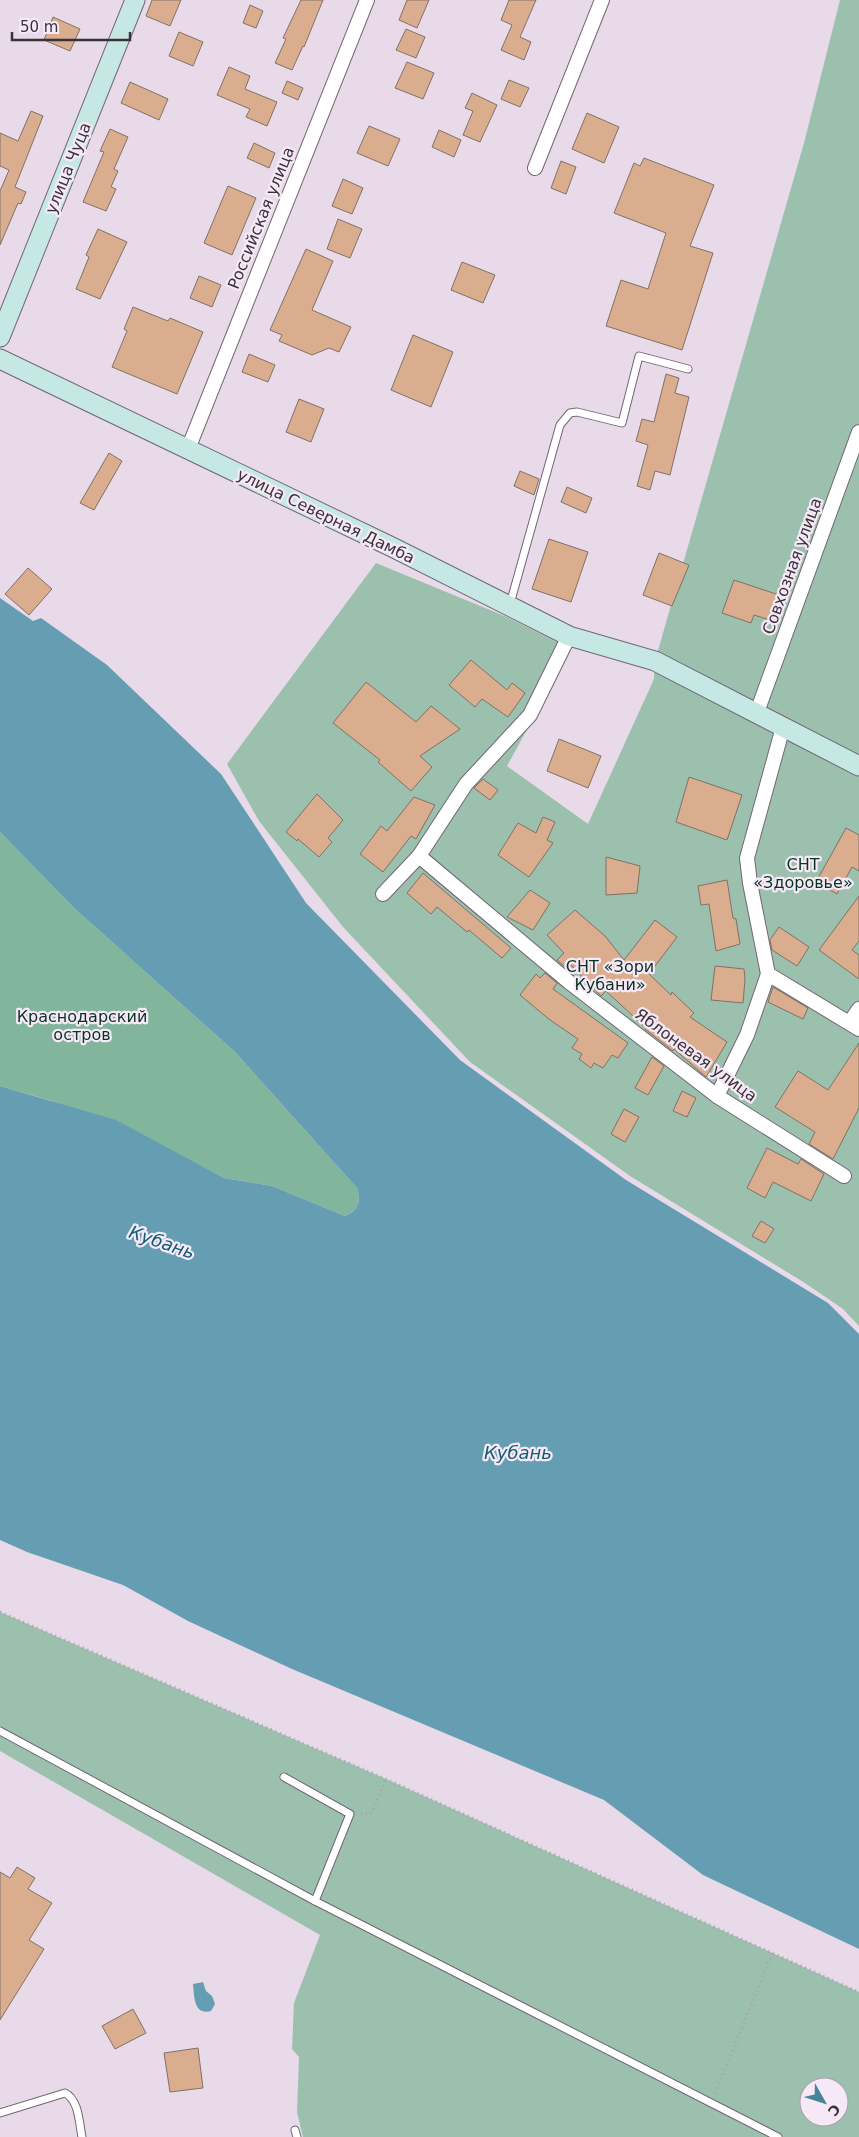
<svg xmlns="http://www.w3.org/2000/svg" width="859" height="2137" font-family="'DejaVu Sans',sans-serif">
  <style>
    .green { fill: #9bc0ad; fill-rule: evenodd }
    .forest { fill: #82b69c }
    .water { fill: #659eb2 }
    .building { fill: #d9ad8e; stroke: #807166 }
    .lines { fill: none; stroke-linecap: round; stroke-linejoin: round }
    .lane-casing { stroke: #726673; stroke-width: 9 }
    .street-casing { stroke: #726673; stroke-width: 16 }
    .secondary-casing { stroke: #726673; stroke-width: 21 }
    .path { stroke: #aba0ab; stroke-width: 3; stroke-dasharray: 1 4; stroke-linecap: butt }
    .lane { stroke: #fff; stroke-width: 7 }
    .street { stroke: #fff; stroke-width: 14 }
    .secondary { stroke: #c6e8e4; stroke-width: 19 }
    .labels { text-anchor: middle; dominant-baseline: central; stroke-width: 4.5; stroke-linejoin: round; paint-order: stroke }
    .street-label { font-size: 16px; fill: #393339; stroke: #f6e8f6 }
    .park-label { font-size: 16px; fill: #073523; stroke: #f6e8f6 }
    .water-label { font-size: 18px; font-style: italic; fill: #125e74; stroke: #f6e8f6 }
  </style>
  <rect width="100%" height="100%" fill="#e9dae9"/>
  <g class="green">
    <polygon points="840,0 859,0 859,1326 843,1309 805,1283 630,1176 470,1062 343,927 259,821 227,764 376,563 507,617 557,642 570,651 507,766 588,824 654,679 655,661 804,143"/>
    <path d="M0 1612 386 1779 859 1992V2137H303L297 2112 299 2057 292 2049 294 2003 320 1935 0 1751ZM809 2087H839V2117H809Z"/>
  </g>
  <path class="forest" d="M0 832 74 908 235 1052 357 1188C361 1201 359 1211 345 1216L272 1186 224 1178 178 1154 52 1101 0 1086Z"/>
  <g class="water">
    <path d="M0 598 33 621 41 618 107 665 221 774 306 903 460 1060 626 1180 828 1303 859 1334V1949L703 1875 604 1800 292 1669 188 1621 123 1585 27 1552 0 1540V1086L116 1120 224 1178 272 1186 345 1216C359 1211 361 1201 357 1188L235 1052 74 908 0 832Z"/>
    <path d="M203 1982 206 1991 212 1996 215 2004 211 2011C194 2016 194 1996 193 1984Z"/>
  </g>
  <g class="building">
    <polygon points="152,0 181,0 170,26 146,16"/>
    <polygon points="301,0 323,0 304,47 303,46 292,70 275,63 286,39 283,38"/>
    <polygon points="407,0 429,0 417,28 399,20"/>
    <polygon points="509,0 536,0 520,37 531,42 524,60 501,50 512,25 501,20"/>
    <polygon points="250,5 263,11 256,28 243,23"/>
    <polygon points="53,17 80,29 70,51 44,40"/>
    <polygon points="406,29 425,37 416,58 396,50"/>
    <polygon points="179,32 203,42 193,66 169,56"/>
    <polygon points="407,62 434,73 423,99 395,88"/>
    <polygon points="229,67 250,76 245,89 277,102 267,126 246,117 250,109 217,95"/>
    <polygon points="509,80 529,88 520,107 501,99"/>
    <polygon points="287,81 303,88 298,100 282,93"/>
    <polygon points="130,82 168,99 159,120 121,103"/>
    <polygon points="472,93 497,105 480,142 463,135 473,111 465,108"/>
    <polygon points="31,111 43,116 15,187 26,192 21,204 18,203 0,245 0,191 9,170 0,166 0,133 18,141"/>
    <polygon points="587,113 619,127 604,163 572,149"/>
    <polygon points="369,126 400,139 388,166 357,153"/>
    <polygon points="110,129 128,137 114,169 118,171 111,187 116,189 106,211 83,202 104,152 100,151"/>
    <polygon points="439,130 461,140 454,157 432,147"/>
    <polygon points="254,143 275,153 269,168 247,158"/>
    <polygon points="644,158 714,185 690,246 713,253 682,350 606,326 621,280 648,289 666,233 614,213 634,163 640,166"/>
    <polygon points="561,161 576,167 566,194 551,188"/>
    <polygon points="343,179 363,188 352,214 332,206"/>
    <polygon points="228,186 256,198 232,255 204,243"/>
    <polygon points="338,219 362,229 350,258 327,249"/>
    <polygon points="98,229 127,242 100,299 76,289 89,257 86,255"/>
    <polygon points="306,249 333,261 312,310 351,327 339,352 329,348 312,355 279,341 282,335 270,330"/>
    <polygon points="462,262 495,275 483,303 451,290"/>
    <polygon points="199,276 221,285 212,307 190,298"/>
    <polygon points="133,307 168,321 170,318 203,332 177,394 112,367 127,331 124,329"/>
    <polygon points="413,335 453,352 431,407 391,390"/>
    <polygon points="249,354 275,365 268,382 242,372"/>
    <polygon points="666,374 679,378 675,393 689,397 670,475 655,471 650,490 637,486 648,445 636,441 642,419 654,422"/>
    <polygon points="299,399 324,409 311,442 286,432"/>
    <polygon points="109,453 122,461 94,510 80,503"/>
    <polygon points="520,471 539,479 534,495 514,486"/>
    <polygon points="567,487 592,498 586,513 561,502"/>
    <polygon points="549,539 588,552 571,602 532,589"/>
    <polygon points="659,553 689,565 672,606 643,595"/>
    <polygon points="28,568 52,589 29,615 5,594"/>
    <polygon points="734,580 782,596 773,621 754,615 751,623 722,613"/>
    <polygon points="471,660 507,690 512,683 525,693 508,717 482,699 475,707 449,685"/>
    <polygon points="366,682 416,722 431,706 460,729 420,756 432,767 411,791 378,762 380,760 333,723"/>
    <polygon points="559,739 601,756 588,788 547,771"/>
    <polygon points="689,777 742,795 727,840 676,822"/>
    <polygon points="483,779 498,790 490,800 474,788"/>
    <polygon points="317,794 343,820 328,838 332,842 319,857 298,839 297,841 286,832"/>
    <polygon points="414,797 435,805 416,839 411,836 383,872 360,854 381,826 387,831"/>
    <polygon points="543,817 555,822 547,840 553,843 529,877 498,855 518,823 536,833"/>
    <polygon points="846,828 859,835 859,871 852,867 837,894 816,882"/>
    <polygon points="606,857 640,866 637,893 606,895"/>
    <polygon points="423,873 511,948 502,958 469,930 467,932 437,907 431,914 407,893"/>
    <polygon points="727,880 733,918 736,919 740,944 716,951 709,904 701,905 698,886"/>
    <polygon points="530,890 550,903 533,930 507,917"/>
    <polygon points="859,896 859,941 852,950 859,955 859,979 819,950"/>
    <polygon points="575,910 605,936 624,960 655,920 677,937 649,974 671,995 672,992 694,1013 690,1017 727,1042 706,1077 674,1049 673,1051 645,1029 646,1028 606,991 601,996 571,965 568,969 557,960 564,953 547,935"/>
    <polygon points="779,927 809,947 797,966 772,950 770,940"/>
    <polygon points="715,966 744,969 745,979 743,1003 711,1000"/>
    <polygon points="545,973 557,983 553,989 628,1043 618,1058 612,1055 603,1068 594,1063 591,1068 579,1059 582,1054 572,1048 578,1039 550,1020 520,995 536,974 540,978"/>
    <polygon points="773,987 808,1008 803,1019 768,1002"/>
    <polygon points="859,1043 859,1108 833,1159 809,1144 815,1132 775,1107 798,1071 828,1090"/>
    <polygon points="652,1057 664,1066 648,1095 635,1088"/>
    <polygon points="682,1091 696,1098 687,1117 673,1111"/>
    <polygon points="624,1109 639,1117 625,1142 611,1134"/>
    <polygon points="767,1148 798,1164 801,1159 824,1174 811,1201 773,1182 765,1198 747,1188"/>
    <polygon points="761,1221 774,1229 765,1243 752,1236"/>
    <polygon points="17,1867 35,1878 28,1889 52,1903 29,1940 44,1949 0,2020 0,1872 10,1878"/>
    <polygon points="133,2009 146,2033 115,2049 102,2026"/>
    <polygon points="198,2048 203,2088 170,2092 164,2053"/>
  </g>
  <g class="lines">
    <defs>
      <g id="lane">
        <polyline points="510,604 560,425 570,413 577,412 622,423 639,356 688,369"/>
        <polyline points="0,1731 315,1901 778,2137"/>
        <polyline points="284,1777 350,1814 315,1901"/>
        <path d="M0 2113 65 2093C79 2100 79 2122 82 2137"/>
        <polyline points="295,2130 297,2137"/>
      </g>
      <g id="street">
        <polyline points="535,168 602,0"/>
        <polyline points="188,449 367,0"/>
        <polyline points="757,712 859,432"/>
        <polyline points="783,727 747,858 750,883 768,974 859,1029"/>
        <polyline points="419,856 569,982 717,1096 844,1176"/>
        <polyline points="383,894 419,856 466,784 530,715 569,636"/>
        <polyline points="850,1022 859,1009"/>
        <polyline points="717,1096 747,1035 768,974"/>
      </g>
      <g id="secondary">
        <polyline points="0,337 135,0"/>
        <polyline points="0,359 394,548 569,636 655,661 859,766"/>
      </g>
    </defs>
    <use href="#lane" class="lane-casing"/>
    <use href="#street" class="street-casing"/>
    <use href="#secondary" class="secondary-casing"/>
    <g class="path">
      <polyline points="0,1612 386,1779 859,1992"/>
      <polyline points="361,1814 372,1813 386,1779"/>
      <polyline points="715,2093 773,1952"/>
    </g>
    <use href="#lane" class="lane"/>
    <use href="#street" class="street"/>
    <use href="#secondary" class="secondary"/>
  </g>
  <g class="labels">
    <g class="street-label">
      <text transform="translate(68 168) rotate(-68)">улица Чуца</text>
      <text transform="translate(261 218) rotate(-68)">Российская улица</text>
      <text transform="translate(326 516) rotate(26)">улица Северная Дамба</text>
      <text transform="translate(792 566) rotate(-70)">Совхозная улица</text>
      <text transform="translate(696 1055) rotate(36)">Яблоневая улица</text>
    </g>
    <g class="park-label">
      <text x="803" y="864">СНТ<tspan x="803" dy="18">«Здоровье»</tspan></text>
      <text x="610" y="966">СНТ «Зори<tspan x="610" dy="18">Кубани»</tspan></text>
      <text x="82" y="1016">Краснодарский<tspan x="82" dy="18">остров</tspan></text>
    </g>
    <g class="water-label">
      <text transform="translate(162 1242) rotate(19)">Кубань</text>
      <text x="518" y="1452">Кубань</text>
    </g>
  </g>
  <g transform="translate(824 2102) rotate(129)"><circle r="24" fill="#f6e8f6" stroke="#aaa0aa"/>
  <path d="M0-4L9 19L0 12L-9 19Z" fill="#458599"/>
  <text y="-8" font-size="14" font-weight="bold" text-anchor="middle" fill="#393339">С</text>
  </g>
  <path d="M12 32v8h118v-8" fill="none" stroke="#393339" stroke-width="2.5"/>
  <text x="20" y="32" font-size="15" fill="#393339" stroke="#f6e8f6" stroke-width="4" paint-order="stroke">50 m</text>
</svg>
